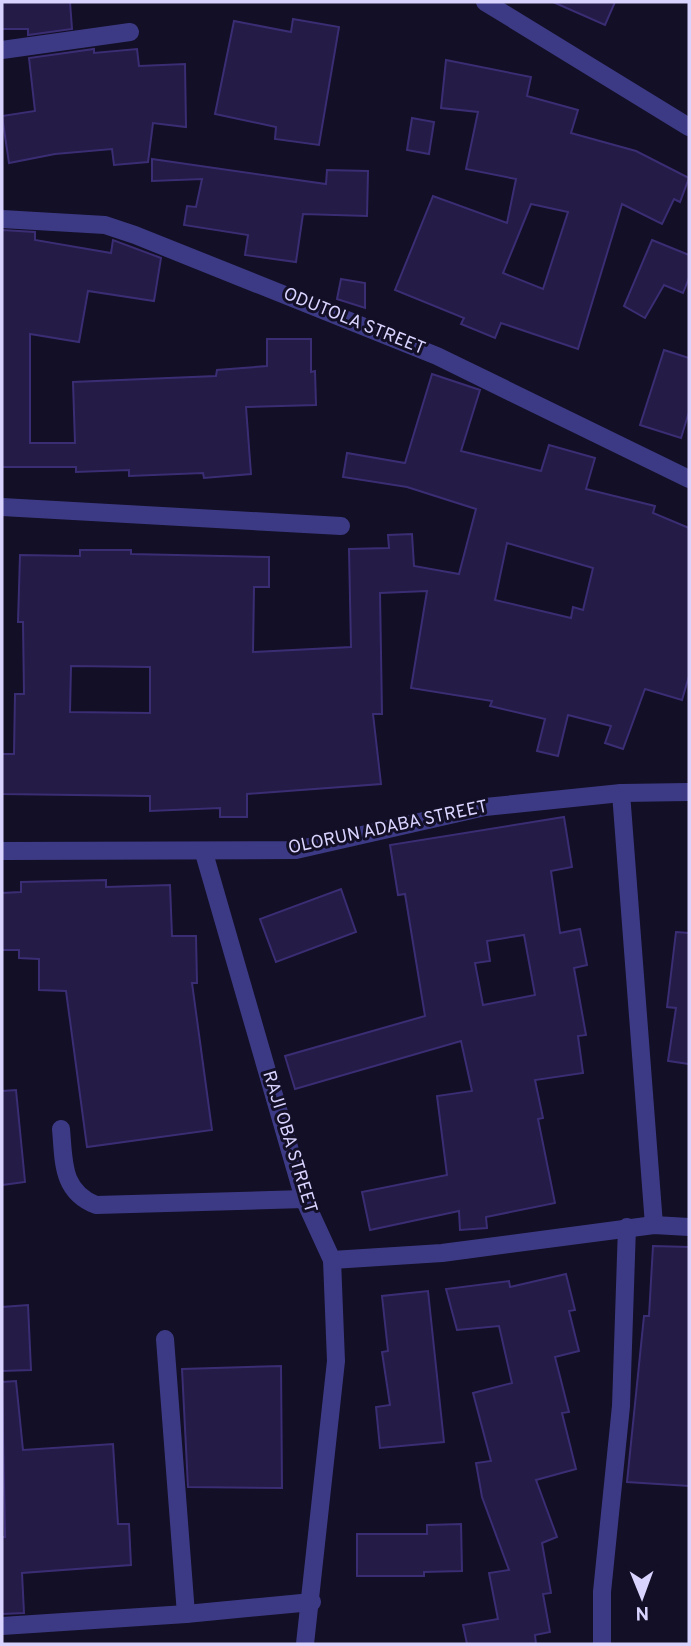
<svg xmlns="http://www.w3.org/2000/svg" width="691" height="1646" font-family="Overpass,sans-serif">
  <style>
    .building { fill: #241b47; stroke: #3b2d73; stroke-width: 2; fill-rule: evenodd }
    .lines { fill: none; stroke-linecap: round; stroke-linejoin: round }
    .minor { stroke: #3d3a85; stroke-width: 18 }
    .labels { text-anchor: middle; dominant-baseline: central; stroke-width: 6; stroke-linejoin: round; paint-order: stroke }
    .street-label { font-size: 18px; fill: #d9d4ff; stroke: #130f26 }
  </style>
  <rect width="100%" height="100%" fill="#130f26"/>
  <g class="building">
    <polygon points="2,2 70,2 72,29 28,35 28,29 2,29"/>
    <polygon points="553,2 615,2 605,25"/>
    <polygon points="293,19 339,27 319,145 275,139 276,127 215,114 234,21 291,32"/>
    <polygon points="94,49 94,53 137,49 139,66 185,64 186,127 153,123 148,162 114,165 112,149 55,154 9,163 2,116 35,111 29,58"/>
    <path d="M446 60 531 77 527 96 578 110 571 133 636 151 689 178 680 202 674 199 662 224 622 204 578 349 501 323 495 338 461 324 464 318 395 290 433 196 507 223 516 179 466 169 478 112 441 108ZM531 204 568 212 543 289 503 273Z"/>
    <polygon points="412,118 434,122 429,154 407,150"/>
    <polygon points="152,159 326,184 327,170 368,171 367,216 303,214 296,262 245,255 248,235 184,225 187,206 196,207 202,179 152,181"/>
    <polygon points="2,230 35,232 35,240 111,253 113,240 161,258 154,301 88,291 79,342 30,334 30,443 75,443 73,382 216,376 217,370 267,366 267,339 311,339 311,372 315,371 316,405 246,407 251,474 204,478 203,473 129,476 129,470 76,472 76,467 2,467"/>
    <polygon points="652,240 689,255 689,278 683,293 664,285 645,318 624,306"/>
    <polygon points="341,279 365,283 365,308 337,299"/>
    <polygon points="664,350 689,358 689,412 681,438 640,425"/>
    <path d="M432 374 480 390 461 451 541 471 549 445 595 458 586 489 655 506 653 513 689 528V676L682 700 645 689 623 749 605 743 611 726 568 715 558 756 537 751 545 719 490 706 492 701 411 688 427 591 380 593 382 714H373L381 784 247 794V817H220V808L150 811V796L2 794V754H14L15 694H24L23 622H18L20 555 80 556V550H131V554L269 557V587H254L253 652 351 647 349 549 389 548 388 535 412 534 414 566 459 574 476 509 407 487 343 477 347 453 405 463ZM507 543 593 568 583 610 573 607 571 618 495 600ZM71 666 150 667V713L70 712Z"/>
    <path d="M564 817 572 867 551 871 560 933 580 929 587 965 574 968 586 1035 578 1036 583 1073 535 1080 543 1118 538 1119 555 1203 486 1217 487 1228 460 1230 459 1211 370 1230 362 1192 447 1175 437 1096 472 1091 461 1041 295 1089 285 1056 425 1016 405 894 398 895 390 845ZM524 935 535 995 483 1005 475 963 490 961 487 941Z"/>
    <polygon points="106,880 106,887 170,885 172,936 196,936 197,983 192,983 212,1130 87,1147 66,991 39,990 39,959 19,958 19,950 2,950 2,893 21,892 21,882"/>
    <polygon points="341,889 356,932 276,962 260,919"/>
    <polygon points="676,932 689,933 689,1064 668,1061 676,1008 667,1007"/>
    <polygon points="16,1090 25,1182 2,1185 2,1091"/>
    <polygon points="653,1246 689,1247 689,1486 627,1482 644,1316 649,1316"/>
    <polygon points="566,1274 575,1310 569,1311 579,1351 555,1357 569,1412 562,1413 576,1469 536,1480 557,1537 542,1543 551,1593 543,1594 550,1632 535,1635 536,1644 467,1644 463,1625 498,1619 489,1573 509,1570 482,1497 476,1463 491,1461 473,1393 512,1383 499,1326 457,1330 446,1289 509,1281 510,1287"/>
    <polygon points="428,1291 444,1442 380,1448 376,1407 390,1405 382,1352 388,1351 382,1296"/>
    <polygon points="28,1305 31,1370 2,1371 2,1307"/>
    <polygon points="281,1366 282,1488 188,1487 182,1369"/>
    <polygon points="16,1381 23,1450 113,1444 118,1524 129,1524 131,1565 22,1573 24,1613 2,1614 2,1537 5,1537 2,1382"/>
    <polygon points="461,1524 462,1571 424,1572 424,1576 357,1576 357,1534 427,1534 427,1525"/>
  </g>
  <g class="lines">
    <g class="minor">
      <polyline points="485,2 689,127"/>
      <polyline points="2,50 130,32"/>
      <polyline points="2,219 105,225 135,235 437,356 689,479"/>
      <polyline points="2,507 341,526"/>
      <polyline points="621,793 654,1225"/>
      <polyline points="2,851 296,850 485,807 621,793 689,792"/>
      <polyline points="204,853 304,1199 332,1260 336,1361 305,1644"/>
      <path d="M61 1129C64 1161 61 1191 96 1205L304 1199"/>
      <polyline points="332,1260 442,1253 654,1225 689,1227"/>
      <polyline points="165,1339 186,1614"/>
      <polyline points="2,1626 186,1614 312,1602"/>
      <polyline points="602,1644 602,1592 621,1406 627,1227"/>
    </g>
  </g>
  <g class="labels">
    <g class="street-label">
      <text transform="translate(354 322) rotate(22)">ODUTOLA STREET</text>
      <text transform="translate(388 828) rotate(-12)">OLORUN ADABA STREET</text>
      <text transform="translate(289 1142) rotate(73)">RAJI OBA STREET</text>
    </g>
  </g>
  <rect width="691" height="1646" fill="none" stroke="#d9d4ff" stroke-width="7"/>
  <g transform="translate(642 1597) rotate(179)" stroke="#130f26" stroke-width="5" paint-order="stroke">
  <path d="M0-5L12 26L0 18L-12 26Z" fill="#d9d4ff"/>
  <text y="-10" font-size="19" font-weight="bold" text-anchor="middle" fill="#d9d4ff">N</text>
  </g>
</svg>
